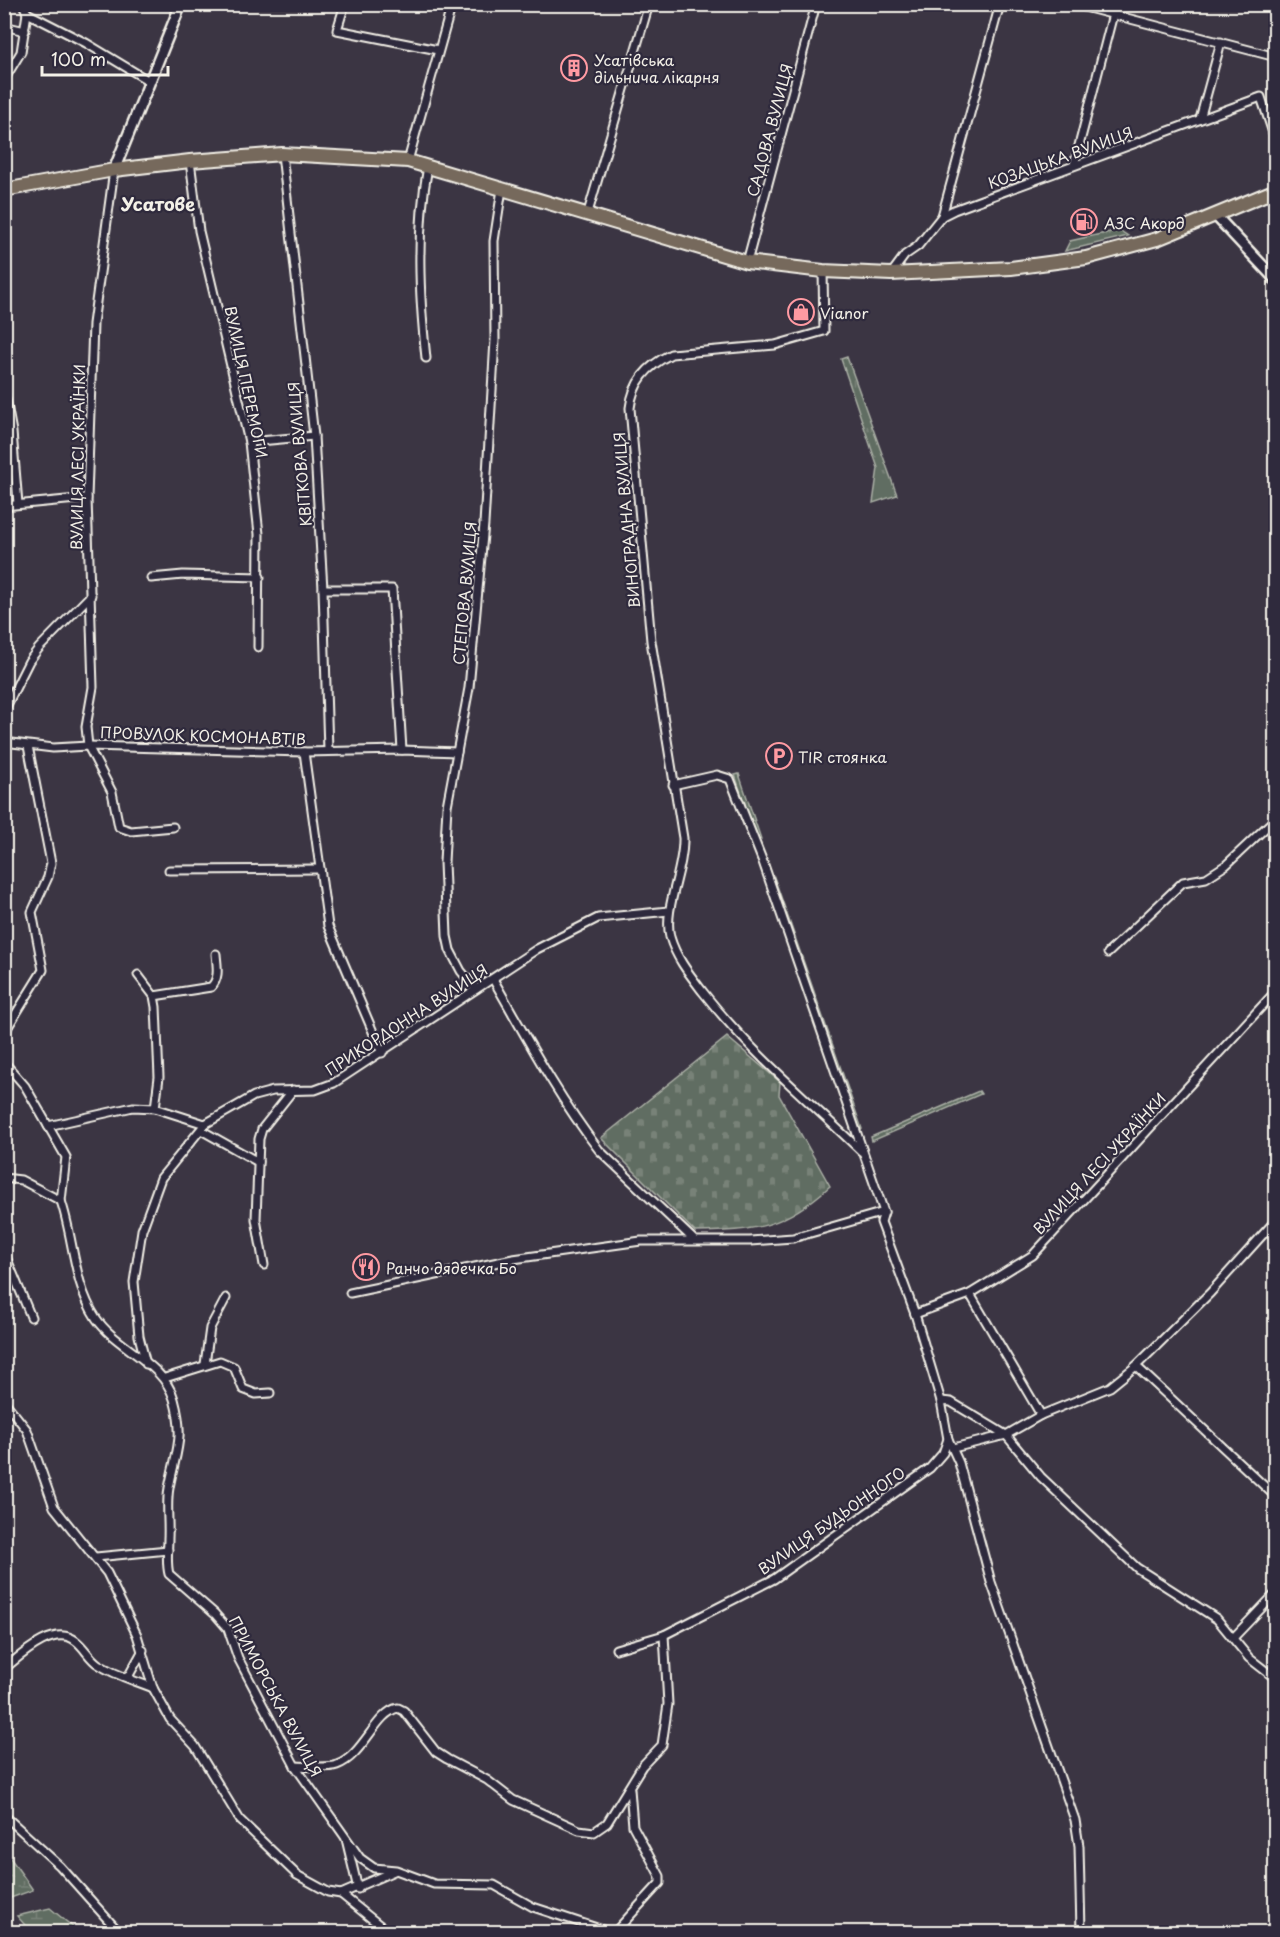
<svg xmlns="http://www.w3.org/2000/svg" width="1280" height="1937" font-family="'Playpen Sans',sans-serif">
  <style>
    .grass { fill: url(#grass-tufts); stroke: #aaafa5; stroke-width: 1.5 }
    .wetland { fill: url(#wetland-marsh); stroke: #aaafa5; stroke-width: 1.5 }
    .cemetery { fill: url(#cemetery-stones); stroke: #aaafa5; stroke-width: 1.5 }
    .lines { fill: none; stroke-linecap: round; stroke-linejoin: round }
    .street-casing { stroke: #f4f1e8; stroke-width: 11 }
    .secondary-casing { stroke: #f4f1e8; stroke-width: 14 }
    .highway-casing { stroke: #f4f1e8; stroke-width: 16 }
    .street { stroke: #2f2a3d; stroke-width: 7 }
    .secondary { stroke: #2f2a3d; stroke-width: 9 }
    .highway { stroke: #76695c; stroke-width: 12 }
    .labels { text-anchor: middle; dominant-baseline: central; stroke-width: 4.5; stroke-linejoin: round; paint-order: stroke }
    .poi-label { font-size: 15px; fill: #f4f1e8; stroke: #2f2a3d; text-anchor: start }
    .street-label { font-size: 15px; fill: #f4f1e8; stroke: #2f2a3d }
    .quarter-label { font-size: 18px; font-weight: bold; fill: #f4f1e8; stroke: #2f2a3d }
  </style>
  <defs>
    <pattern id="grass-tufts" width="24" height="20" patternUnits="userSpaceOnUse" patternTransform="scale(1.5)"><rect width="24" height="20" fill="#616d62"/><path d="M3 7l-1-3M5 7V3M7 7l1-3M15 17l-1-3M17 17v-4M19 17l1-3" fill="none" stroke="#788278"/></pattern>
    <pattern id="wetland-marsh" width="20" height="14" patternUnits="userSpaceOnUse" patternTransform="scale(1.5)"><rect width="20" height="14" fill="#616d62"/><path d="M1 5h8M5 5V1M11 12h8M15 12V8" fill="none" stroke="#788278"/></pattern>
    <pattern id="cemetery-stones" width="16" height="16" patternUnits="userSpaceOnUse" patternTransform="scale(1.5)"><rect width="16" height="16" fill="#616d62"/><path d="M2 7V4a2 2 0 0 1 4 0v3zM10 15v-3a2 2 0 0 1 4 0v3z" fill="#788278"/></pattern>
  </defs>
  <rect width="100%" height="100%" fill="#3b3543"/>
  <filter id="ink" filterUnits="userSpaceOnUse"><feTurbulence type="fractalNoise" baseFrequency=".0167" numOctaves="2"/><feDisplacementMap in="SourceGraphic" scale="12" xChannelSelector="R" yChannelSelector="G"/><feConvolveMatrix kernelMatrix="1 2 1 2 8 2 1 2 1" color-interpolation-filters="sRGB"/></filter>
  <g filter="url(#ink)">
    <g class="grass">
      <polygon points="1119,230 1128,236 1065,251 1070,241"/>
      <polygon points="847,357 897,495 873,503 878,468 841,359"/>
      <polygon points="739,774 761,839 757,841 735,775"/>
      <polygon points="774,877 862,1129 859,1130 772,880"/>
      <polygon points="979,1091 981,1094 872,1141 871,1137"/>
    </g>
    <g class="wetland">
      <polygon points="4,1849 33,1890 5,1900 4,1900"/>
      <polygon points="50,1908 79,1932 31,1932 17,1916"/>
    </g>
    <path class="cemetery" d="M727 1037 780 1082 779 1095 830 1186C784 1228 756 1231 695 1232L601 1138Z"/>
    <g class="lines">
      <defs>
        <g id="street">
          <polyline points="23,4 27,13 86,43 149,81"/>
          <polyline points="345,4 337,30 438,50"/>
          <polyline points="1073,4 1276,57"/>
          <polyline points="4,26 25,31"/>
          <polyline points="4,80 21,52 27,13"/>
          <polyline points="1200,119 1221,42"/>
          <polyline points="282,154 314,436 323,589 328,751"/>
          <polyline points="190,161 199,231 249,442 259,534 258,647"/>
          <polyline points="408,161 452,4"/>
          <polyline points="1074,165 1113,14"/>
          <polyline points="114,170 93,324 87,498 93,687 86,727 88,746 112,792 119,827 131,831 173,827"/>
          <polyline points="587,216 649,4"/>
          <polyline points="942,216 1000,4"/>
          <polyline points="747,262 816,4"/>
          <path d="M823 271 824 331 775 345 671 354C647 366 633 382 630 408L651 641 683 838C684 871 663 908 670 937 676 958 690 975 703 992 749 1051 807 1099 861 1151"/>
          <polyline points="891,274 905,255 918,246 942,216 954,210 1261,97 1276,142"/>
          <path d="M426 358C419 293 416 231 428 166"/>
          <polyline points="4,389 12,432 18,504"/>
          <polyline points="249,442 314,436"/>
          <polyline points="4,506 87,498"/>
          <polyline points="151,578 183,575 260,577"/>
          <polyline points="323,589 392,589 402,750"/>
          <polyline points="4,711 29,661 39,648 91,595"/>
          <polyline points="4,742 53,748 88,746 304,752 402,750 457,752"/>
          <polyline points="304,752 328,926 382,1053"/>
          <polyline points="673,785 717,775 730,779 763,862 884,1212 881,1222 915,1314 941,1401 948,1439 959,1463 991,1582 1075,1820 1079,1846 1081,1932"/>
          <polyline points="169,870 320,869"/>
          <polyline points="1108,953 1183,882 1206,878 1226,865 1276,818"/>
          <polyline points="138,975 154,996 156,1007 159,1077 155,1108"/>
          <path d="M493 979C526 1037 558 1097 599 1150L693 1239"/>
          <polyline points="476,989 461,971 450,950 447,936 444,862 447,806 469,688 484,524 495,340 494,241 502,189"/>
          <path d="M154 996 211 987C220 978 217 966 216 954"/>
          <polyline points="4,1033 43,970 32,912 48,877 51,863 28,746"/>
          <polyline points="4,1062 25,1086 66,1157 61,1201"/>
          <polyline points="48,1126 133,1107 155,1108 205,1124 254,1096 273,1091 315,1090 334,1083 537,949 598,918 669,911"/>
          <polyline points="201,1130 258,1162"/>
          <path d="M4 1178 21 1180 61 1201C74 1239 73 1283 96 1318 117 1349 163 1362 174 1399 185 1439 176 1450 169 1488 166 1504 169 1522 168 1538 168 1550 166 1563 169 1574L215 1614 228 1629 238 1658 295 1766 360 1858 374 1868 396 1870 434 1884 494 1885 533 1907 609 1932"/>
          <polyline points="4,1252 31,1317"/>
          <polyline points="264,1265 256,1219 259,1139 262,1129 293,1090"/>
          <polyline points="350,1293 513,1259 641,1241 750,1241 793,1238 884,1212"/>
          <polyline points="970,1294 1041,1415"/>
          <polyline points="915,1314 970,1294 1033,1255 1276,991"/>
          <polyline points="146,1364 139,1336 134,1282 142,1230 161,1178 205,1124"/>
          <polyline points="205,1364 210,1328 226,1298"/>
          <polyline points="1136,1366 1276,1497"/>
          <polyline points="165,1378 220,1361 234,1367 243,1389 256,1394 270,1393"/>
          <polyline points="4,1401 27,1430 54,1507 107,1573 137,1635 153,1688 170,1719 195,1746 240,1820 297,1875 328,1892 341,1894 394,1871"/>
          <polyline points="941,1401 951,1402 1006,1435 1041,1477 1137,1568 1217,1619 1249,1658 1276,1679"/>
          <polyline points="953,1448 1006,1435 1041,1415 1110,1387 1136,1366 1210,1293 1276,1220"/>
          <polyline points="96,1557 168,1550"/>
          <polyline points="1234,1637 1276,1593"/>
          <polyline points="616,1649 664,1635 774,1579 930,1468 943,1453 948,1439"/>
          <path d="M4 1669C20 1656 54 1623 76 1641 85 1648 89 1658 98 1664 116 1676 134 1680 153 1688"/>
          <polyline points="128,1677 143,1650"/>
          <path d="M295 1766C308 1766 325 1769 337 1765 363 1756 376 1712 398 1708L404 1711 436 1752 447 1759 487 1780 513 1800 579 1830 594 1832 607 1823 642 1766 662 1745 668 1704 664 1635"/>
          <polyline points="4,1815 60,1866 119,1932"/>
          <polyline points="346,1839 358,1889"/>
          <polyline points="341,1894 388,1932"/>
          <polyline points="615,1932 660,1883 660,1876 633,1826 630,1789"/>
        </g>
        <g id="secondary">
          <polyline points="114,170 181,4"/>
          <polyline points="1216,216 1276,280"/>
        </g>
        <polyline id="highway" points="4,190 114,170 190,161 282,154 408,161 747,262 823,271 891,274 1011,268 1086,258 1157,239 1276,190"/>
      </defs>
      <use href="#street" class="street-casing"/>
      <use href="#secondary" class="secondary-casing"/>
      <use href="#highway" class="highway-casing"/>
      <use href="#street" class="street"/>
      <use href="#secondary" class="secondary"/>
      <use href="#highway" class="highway"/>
    </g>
  </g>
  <defs>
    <symbol id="building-ring" viewBox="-11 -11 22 22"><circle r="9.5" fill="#2f2a3d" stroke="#ff9aa2" stroke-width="1.5"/><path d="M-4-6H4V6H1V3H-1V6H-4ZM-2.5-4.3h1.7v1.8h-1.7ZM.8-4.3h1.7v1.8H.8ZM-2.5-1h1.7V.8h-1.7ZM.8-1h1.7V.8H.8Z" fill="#ff9aa2"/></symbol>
    <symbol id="fuel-ring" viewBox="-11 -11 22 22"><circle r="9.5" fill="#2f2a3d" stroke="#ff9aa2" stroke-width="1.5"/><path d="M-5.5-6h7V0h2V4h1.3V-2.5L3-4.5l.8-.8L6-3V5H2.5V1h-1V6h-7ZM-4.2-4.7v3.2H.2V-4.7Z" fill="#ff9aa2"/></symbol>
    <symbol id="shop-ring" viewBox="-11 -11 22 22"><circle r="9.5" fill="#2f2a3d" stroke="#ff9aa2" stroke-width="1.5"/><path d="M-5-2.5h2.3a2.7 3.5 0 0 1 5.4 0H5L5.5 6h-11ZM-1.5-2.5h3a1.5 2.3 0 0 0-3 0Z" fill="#ff9aa2"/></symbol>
    <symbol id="parking-ring" viewBox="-11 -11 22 22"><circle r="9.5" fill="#2f2a3d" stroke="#ff9aa2" stroke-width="1.5"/><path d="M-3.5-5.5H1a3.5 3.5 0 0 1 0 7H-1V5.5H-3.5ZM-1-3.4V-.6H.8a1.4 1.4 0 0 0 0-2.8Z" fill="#ff9aa2"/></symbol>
    <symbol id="restaurant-ring" viewBox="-11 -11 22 22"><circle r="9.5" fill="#2f2a3d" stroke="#ff9aa2" stroke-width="1.5"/><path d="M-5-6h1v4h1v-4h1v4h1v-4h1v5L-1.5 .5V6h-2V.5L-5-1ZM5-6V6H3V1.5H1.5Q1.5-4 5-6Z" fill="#ff9aa2"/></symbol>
  </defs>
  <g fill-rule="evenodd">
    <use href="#building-ring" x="559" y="53" width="30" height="30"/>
    <use href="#fuel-ring" x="1069" y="207" width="30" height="30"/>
    <use href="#shop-ring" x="786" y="297" width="30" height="30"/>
    <use href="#parking-ring" x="764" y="741" width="30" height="30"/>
    <use href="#restaurant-ring" x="351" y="1252" width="30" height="30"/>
  </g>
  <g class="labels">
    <g class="poi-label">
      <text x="594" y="59">Усатівська<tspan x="594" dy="17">дільнича лікарня</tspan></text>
      <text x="1104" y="222">АЗС Акорд</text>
      <text x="820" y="312">Vianor</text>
      <text x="798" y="756">TIR стоянка</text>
      <text x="386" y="1267">Ранчо дядечка Бо</text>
    </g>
    <g class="street-label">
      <text transform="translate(769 130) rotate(-75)">САДОВА ВУЛИЦЯ</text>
      <text transform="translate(1060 157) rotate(-20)">КОЗАЦЬКА ВУЛИЦЯ</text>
      <text transform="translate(247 382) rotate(78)">ВУЛИЦЯ ПЕРЕМОГИ</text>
      <text transform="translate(299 454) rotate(-95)">КВІТКОВА ВУЛИЦЯ</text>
      <text transform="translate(77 457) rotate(-89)">ВУЛИЦЯ ЛЕСІ УКРАЇНКИ</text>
      <text transform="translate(626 520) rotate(-95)">ВИНОГРАДНА ВУЛИЦЯ</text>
      <text transform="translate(464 593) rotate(-85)">СТЕПОВА ВУЛИЦЯ</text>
      <text transform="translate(203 735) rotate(2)">ПРОВУЛОК КОСМОНАВТІВ</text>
      <text transform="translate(406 1019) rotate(-33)">ПРИКОРДОННА ВУЛИЦЯ</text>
      <text transform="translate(1099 1163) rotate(-47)">ВУЛИЦЯ ЛЕСІ УКРАЇНКИ</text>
      <text transform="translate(831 1520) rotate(-35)">ВУЛИЦЯ БУДЬОННОГО</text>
      <text transform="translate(276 1696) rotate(62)">ПРИМОРСЬКА ВУЛИЦЯ</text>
    </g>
    <g class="quarter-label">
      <text x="158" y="203">Усатове</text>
    </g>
  </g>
  <rect width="1280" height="1937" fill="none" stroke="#2f2a3d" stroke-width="24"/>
  <rect x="12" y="12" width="1256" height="1913" fill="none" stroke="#f4f1e8" stroke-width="2" filter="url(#ink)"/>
  <path d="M42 66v9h126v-9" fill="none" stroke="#f4f1e8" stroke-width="3"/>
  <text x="51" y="66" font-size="18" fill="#f4f1e8" stroke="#2f2a3d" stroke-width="4.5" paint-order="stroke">100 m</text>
</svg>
